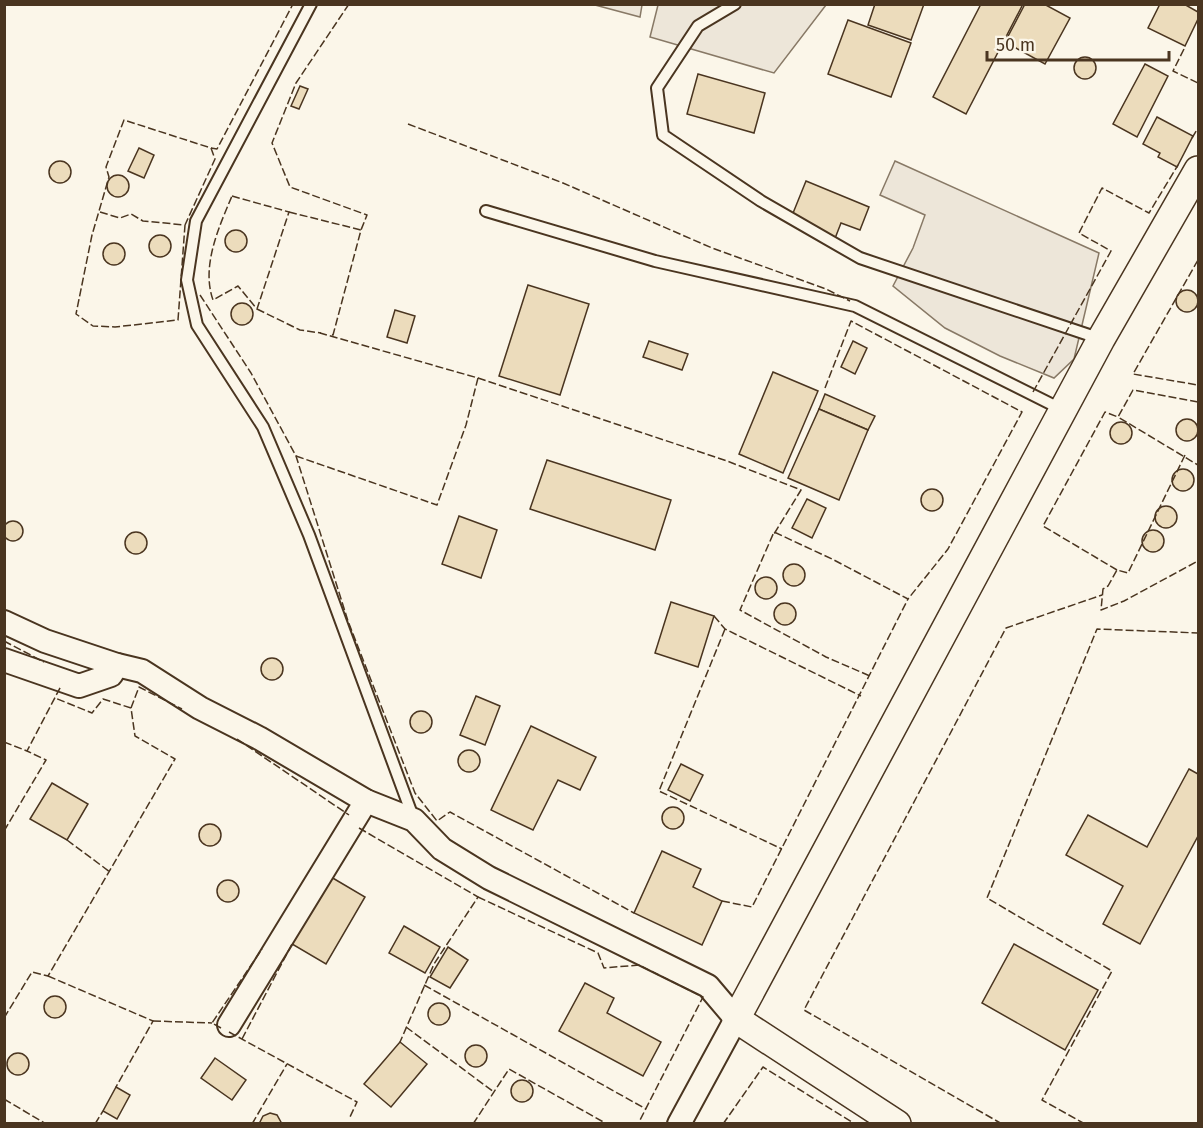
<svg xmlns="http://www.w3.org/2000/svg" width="1203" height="1128" font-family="'Fira Sans',sans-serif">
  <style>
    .green { fill: #ede6d9; stroke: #887966; stroke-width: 1.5 }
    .building { fill: #ecdcbc; stroke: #4a3520; stroke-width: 1.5 }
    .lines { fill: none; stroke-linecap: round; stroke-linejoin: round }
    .service-casing { stroke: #4a3520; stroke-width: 14 }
    .minor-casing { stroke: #4a3520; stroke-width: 26 }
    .tertiary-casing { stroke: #4a3520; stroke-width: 30 }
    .service { stroke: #fbf6e9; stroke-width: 10 }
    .minor { stroke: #fbf6e9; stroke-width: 22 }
    .tertiary { stroke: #fbf6e9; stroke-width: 27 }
    .fence { stroke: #4a3520; stroke-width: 1.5; stroke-dasharray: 8 3; stroke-linecap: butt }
  </style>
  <rect width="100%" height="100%" fill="#fbf6e9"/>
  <g class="green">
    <polygon points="595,5 642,5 640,17"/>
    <polygon points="658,5 826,5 774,73 650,37"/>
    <polygon points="895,161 1099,253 1074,359 1054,378 1000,356 945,328 893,286 913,248 925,215 880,195"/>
  </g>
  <g class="building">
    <polygon points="875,4 924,4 911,40 868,25"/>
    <polygon points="981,4 1023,4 966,114 933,97"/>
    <polygon points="1025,4 1044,4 1070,18 1045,64 1005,42"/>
    <polygon points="1160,4 1184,4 1198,12 1198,19 1185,46 1148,28"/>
    <polygon points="848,20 911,43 891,97 828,74"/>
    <circle cx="1085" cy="68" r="11"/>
    <polygon points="1145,64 1168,76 1137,137 1113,124"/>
    <polygon points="698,74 765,93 754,133 687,114"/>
    <polygon points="300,86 308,89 299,109 291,106"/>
    <polygon points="1157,117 1193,136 1177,167 1158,157 1160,153 1143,144"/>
    <polygon points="139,148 154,155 144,178 128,171"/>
    <circle cx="60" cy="172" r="11"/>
    <circle cx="118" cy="186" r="11"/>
    <polygon points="806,181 869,207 860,230 841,223 834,241 789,223"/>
    <circle cx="236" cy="241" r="11"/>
    <circle cx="160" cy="246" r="11"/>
    <circle cx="114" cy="254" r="11"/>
    <polygon points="528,285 589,304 560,395 499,376"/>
    <circle cx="1187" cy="301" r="11"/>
    <circle cx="242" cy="314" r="11"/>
    <polygon points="395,310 415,316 407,343 387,337"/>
    <polygon points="649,341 688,354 682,370 643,357"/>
    <polygon points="853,341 867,348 855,374 841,367"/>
    <polygon points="773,372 818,391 783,473 739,454"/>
    <polygon points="825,394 875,416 868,430 819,409"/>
    <polygon points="819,409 868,430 839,500 788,478"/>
    <circle cx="1187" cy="430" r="11"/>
    <circle cx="1121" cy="433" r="11"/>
    <polygon points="547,460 671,500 655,550 530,509"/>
    <circle cx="1183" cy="480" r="11"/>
    <circle cx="932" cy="500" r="11"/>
    <polygon points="807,499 826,508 812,538 792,528"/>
    <circle cx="1166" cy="517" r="11"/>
    <polygon points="459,516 497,530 481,578 442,564"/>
    <circle cx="13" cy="531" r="10"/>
    <circle cx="1153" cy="541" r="11"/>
    <circle cx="136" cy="543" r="11"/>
    <circle cx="794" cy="575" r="11"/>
    <circle cx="766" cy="588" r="11"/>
    <polygon points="671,602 714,616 698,667 655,653"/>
    <circle cx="785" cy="614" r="11"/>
    <circle cx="272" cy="669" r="11"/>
    <polygon points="476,696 500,706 485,745 460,735"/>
    <circle cx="421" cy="722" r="11"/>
    <polygon points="531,726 596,757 580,790 558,780 533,830 491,810"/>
    <circle cx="469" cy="761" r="11"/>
    <polygon points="681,764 703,775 690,801 668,790"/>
    <polygon points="1189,769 1198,774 1198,836 1140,944 1103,924 1123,886 1066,855 1088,815 1147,847"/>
    <polygon points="52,783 88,804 67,840 30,819"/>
    <circle cx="673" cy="818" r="11"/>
    <circle cx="210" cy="835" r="11"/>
    <polygon points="662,851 701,869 693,887 722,901 702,945 634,913"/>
    <polygon points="331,877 365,897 326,964 292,944"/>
    <circle cx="228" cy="891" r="11"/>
    <polygon points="404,926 440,947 425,973 389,953"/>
    <polygon points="1014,944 1098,990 1065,1050 982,1003"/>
    <polygon points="448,947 468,960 450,988 430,977"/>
    <polygon points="585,983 614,998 607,1013 661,1042 643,1076 559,1031"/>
    <circle cx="55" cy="1007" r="11"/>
    <circle cx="439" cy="1014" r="11"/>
    <polygon points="400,1042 427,1064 391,1107 364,1084"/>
    <circle cx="476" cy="1056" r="11"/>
    <circle cx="18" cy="1064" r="11"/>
    <polygon points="215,1058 246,1080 232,1100 201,1078"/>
    <circle cx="522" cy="1091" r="11"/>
    <polygon points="116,1087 130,1095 117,1119 103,1111"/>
    <polygon points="270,1113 277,1115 282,1124 259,1124 263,1116"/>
  </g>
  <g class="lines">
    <defs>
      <g id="service">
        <polyline points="311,4 196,221 187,280 197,325 263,427 309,535 413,817"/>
        <polyline points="735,4 698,26 657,88 663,135 761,201 860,258 1101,339"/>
        <polyline points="486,211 655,261 855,306 1063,410"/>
      </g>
      <g id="minor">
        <polyline points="4,622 45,641 117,665 142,671 200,708 259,738 366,801 414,820 442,849 489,878 708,986 736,1019 679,1124"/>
        <polyline points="4,660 79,686 111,675 117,665"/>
        <polyline points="229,1025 366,801"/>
      </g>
      <polyline id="tertiary" points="897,1124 736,1019 1101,339 1198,170"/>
    </defs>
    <use href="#service" class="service-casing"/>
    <use href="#minor" class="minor-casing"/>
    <use href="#tertiary" class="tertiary-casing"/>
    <use href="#service" class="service"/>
    <use href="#minor" class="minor"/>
    <use href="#tertiary" class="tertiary"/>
    <g class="fence">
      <polyline points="349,4 296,83 272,143 290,187 367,215 361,230"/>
      <polyline points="1184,49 1173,71 1198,83"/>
      <polyline points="408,124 563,183 712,248 826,289 850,301"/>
      <polyline points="1192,138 1198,128"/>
      <polyline points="211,148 217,149 293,4"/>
      <path d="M232 196 289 212 257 309 238 286 213 300C201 266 219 227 232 196Z"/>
      <polyline points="100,212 120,218 131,214 143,221 185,225 215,159 211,148 124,120 106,167 109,177 92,235 76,314 93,326 115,327 178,320 185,225"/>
      <polyline points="289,212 361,230 333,335 329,334"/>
      <polyline points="1198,260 1133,374 1198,385"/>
      <polyline points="200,295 251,373 296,456 348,621 415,793 437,821 450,812 634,913"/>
      <polyline points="257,309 300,330 321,333"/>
      <polyline points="478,378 727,461 801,490 774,534"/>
      <polyline points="825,388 851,321 1022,412 948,549 908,599"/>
      <polyline points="1033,392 1111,251 1079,233 1102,188 1149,213 1178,165"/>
      <polyline points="1198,402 1133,390 1118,417 1198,465"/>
      <polyline points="1185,455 1128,573 1117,570 1108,586 1103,589 1101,610 1124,601 1198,561"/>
      <polyline points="296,456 437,505 466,425 478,378 320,333"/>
      <polyline points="1117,570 1043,526 1105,412 1118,417"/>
      <polyline points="714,616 725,629 861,696"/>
      <polyline points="725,629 659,791 782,849"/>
      <polyline points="4,641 44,662"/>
      <polyline points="131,708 139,687 182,709"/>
      <polyline points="237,739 349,815"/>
      <polyline points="4,742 27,751 61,686"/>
      <polyline points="359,828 478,897 434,964 400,1042"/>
      <polyline points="4,831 46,760 27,751"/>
      <polyline points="67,840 110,872"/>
      <polyline points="478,897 598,953 604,968 639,965 703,997 638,1124"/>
      <polyline points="722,901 752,907 908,599 832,559 774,532 740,610 826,657 870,676"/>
      <polyline points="48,976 153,1021 116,1087"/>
      <polyline points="424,985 646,1109"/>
      <polyline points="4,1018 32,972 48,976 175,759 135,736 131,708 103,699 92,713 55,698"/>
      <polyline points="153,1021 212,1023"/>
      <polyline points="406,1027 494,1092"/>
      <polyline points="221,1028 212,1023 262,949"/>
      <polyline points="229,1032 357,1102 349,1119"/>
      <polyline points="242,1039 292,944"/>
      <polyline points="4,1099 46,1124"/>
      <polyline points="95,1124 103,1111"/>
      <polyline points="252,1124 287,1064"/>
      <polyline points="473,1124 509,1069 607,1124"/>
      <polyline points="723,1124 763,1067 855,1124"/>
      <polyline points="1002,1124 804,1010 1006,628 1102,595"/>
      <polyline points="1085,1124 1042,1100 1112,971 987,898 1097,629 1198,633"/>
    </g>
  </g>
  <rect width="1203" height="1128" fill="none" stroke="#4a3520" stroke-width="12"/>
  <path d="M987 51v9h182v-9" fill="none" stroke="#4a3520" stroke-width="3"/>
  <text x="996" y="51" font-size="18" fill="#4a3520" stroke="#fbf6e9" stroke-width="4.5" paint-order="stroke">50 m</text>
</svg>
